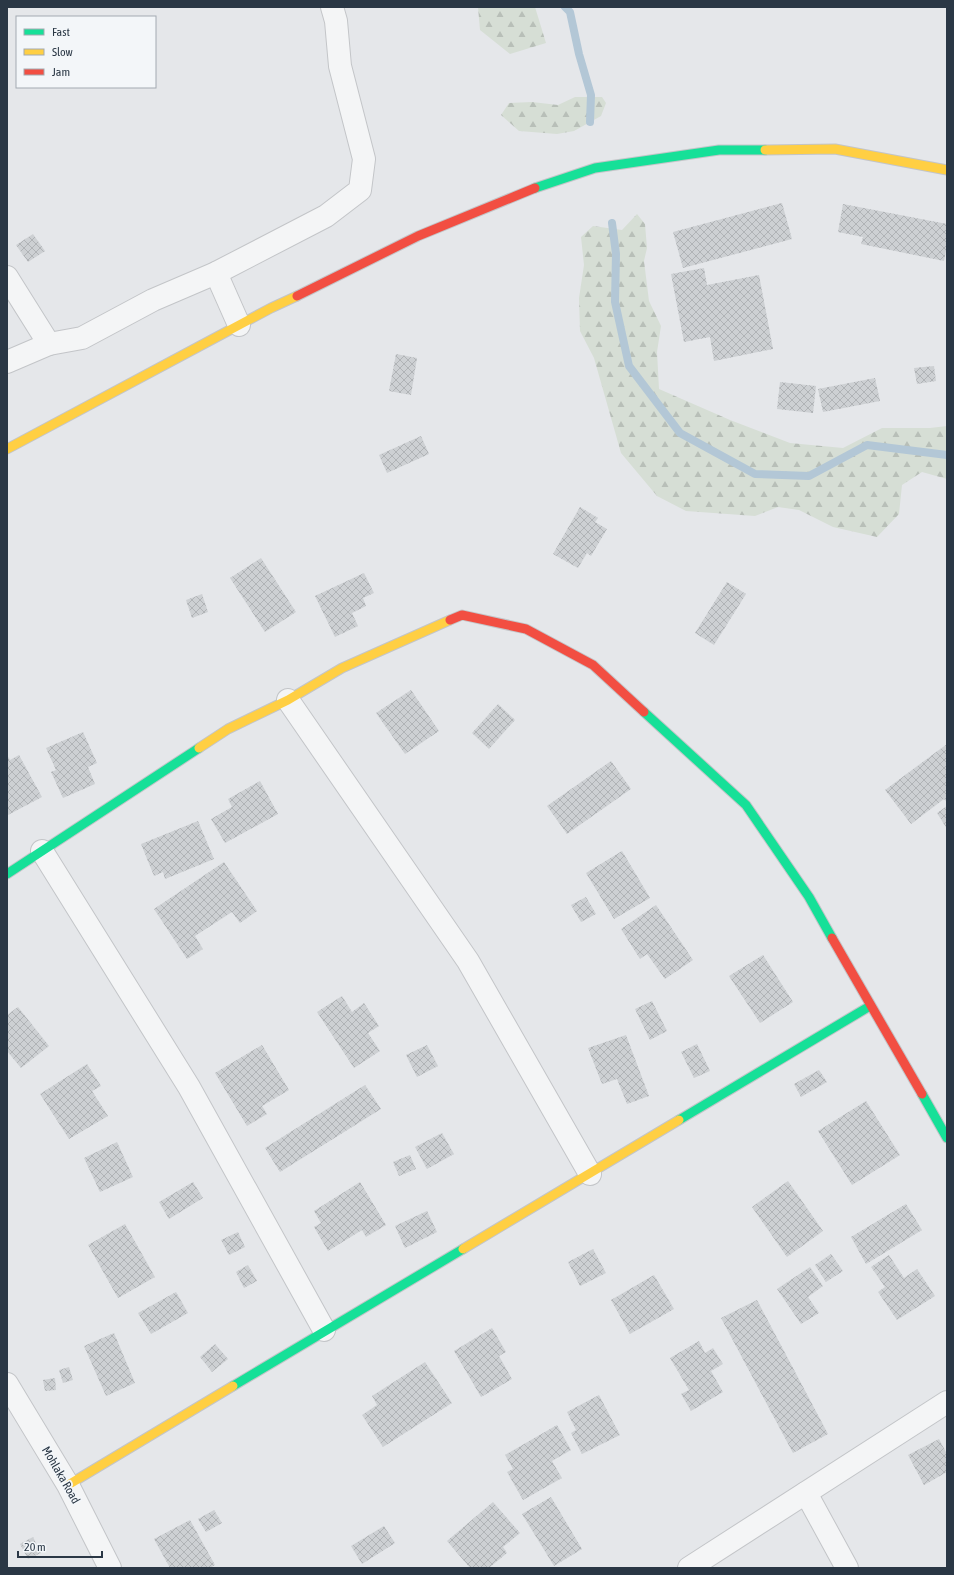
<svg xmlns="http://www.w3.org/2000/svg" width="954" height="1575" font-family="'Asap Condensed',sans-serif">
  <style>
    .forest { fill: url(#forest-firs) }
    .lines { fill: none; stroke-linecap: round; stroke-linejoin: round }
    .stream { stroke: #b3c7d6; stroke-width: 8 }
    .building { fill: url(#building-cross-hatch) }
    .street-casing { stroke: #c3c5c8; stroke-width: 24 }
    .fast-casing { stroke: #c3c5c8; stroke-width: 11 }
    .slow-casing { stroke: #c3c5c8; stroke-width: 11 }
    .jam-casing { stroke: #c3c5c8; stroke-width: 11 }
    .street { stroke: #f4f5f6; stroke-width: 22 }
    .fast { stroke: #16e098; stroke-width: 9 }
    .slow { stroke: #ffcf43; stroke-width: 9 }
    .jam { stroke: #f24e42; stroke-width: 9 }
    .labels { text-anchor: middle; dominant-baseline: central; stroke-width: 3.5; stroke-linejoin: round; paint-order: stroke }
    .street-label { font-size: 12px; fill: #2a3745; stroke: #f3f6f9 }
  </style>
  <defs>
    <pattern id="forest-firs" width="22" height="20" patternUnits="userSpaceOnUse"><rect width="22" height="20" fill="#d6ded5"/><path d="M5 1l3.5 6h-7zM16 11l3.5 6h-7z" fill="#b8bfb8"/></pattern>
    <pattern id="building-cross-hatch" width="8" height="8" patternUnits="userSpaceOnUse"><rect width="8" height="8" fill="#cdd0d3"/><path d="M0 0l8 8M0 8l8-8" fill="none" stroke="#b0b3b6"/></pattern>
  </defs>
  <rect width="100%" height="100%" fill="#e5e7ea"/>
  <g class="forest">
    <polygon points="478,7 535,7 546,43 510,54 480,30"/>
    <polygon points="575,97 602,97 606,103 601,116 574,131 557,134 519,131 501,115 509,103 532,102 558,105"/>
    <polygon points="637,214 645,224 647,248 644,261 649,301 661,326 657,352 659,389 730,420 790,443 843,448 882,428 930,428 947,426 947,479 922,472 902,485 899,514 877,537 833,527 799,510 778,507 755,516 686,511 657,496 621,453 594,358 580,331 579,298 584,265 581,237 593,226 622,230"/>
  </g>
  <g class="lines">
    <g class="stream">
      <polyline points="565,7 570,12 579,54 591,95 590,122"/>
      <polyline points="612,223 616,254 615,302 629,366 680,433 755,474 809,476 867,445 947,455"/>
    </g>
  </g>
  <g class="building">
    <polygon points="782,203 792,239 683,268 673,232"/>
    <polygon points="843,204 947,224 947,245 944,261 861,244 863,237 838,232"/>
    <polygon points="33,234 45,251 28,262 16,245"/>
    <polygon points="704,268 707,285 759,275 773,349 714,361 710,337 684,342 671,274"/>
    <polygon points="396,354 417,358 411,395 389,391"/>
    <polygon points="934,366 936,381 917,384 914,368"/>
    <polygon points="875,378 880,401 823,412 818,389"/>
    <polygon points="780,382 816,386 813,413 777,409"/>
    <polygon points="421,436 429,454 387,473 379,455"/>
    <polygon points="580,507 598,518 595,522 607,529 591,556 587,553 578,568 553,554"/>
    <polygon points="261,558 296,612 265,632 230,578"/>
    <polygon points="364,573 374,593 363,598 366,606 352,613 358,626 335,637 315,596"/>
    <polygon points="727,582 746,594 714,645 695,633"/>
    <polygon points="202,594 208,612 192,618 186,600"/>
    <polygon points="411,690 439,731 405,754 376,713"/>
    <polygon points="498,704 515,720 489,749 472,733"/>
    <polygon points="83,732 97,763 88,767 95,784 63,798 51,772 56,770 46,748"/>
    <polygon points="947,744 947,802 944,799 911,824 885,790"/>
    <polygon points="7,755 10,760 19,755 42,797 8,815 7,813"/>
    <polygon points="611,761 631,789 567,834 547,806"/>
    <polygon points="260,781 278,814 225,843 211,819 232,807 228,799"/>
    <polygon points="947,806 947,829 937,813"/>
    <polygon points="198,821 214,859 165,879 163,872 154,876 141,844"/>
    <polygon points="622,851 650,898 614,919 586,873"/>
    <polygon points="224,862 257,911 240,923 232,912 195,936 203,949 187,959 154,909"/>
    <polygon points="586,897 596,914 581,922 571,905"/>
    <polygon points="656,905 693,960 665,979 647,954 640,959 621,929"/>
    <polygon points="763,955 793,1002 760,1023 729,976"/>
    <polygon points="342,996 352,1012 364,1003 379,1026 368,1033 380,1051 354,1068 317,1012"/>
    <polygon points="652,1001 667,1031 650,1040 635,1009"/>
    <polygon points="18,1007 49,1046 21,1068 7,1051 7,1015"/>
    <polygon points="626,1035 649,1096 627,1104 617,1079 602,1084 588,1048"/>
    <polygon points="697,1044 710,1071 694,1078 681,1052"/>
    <polygon points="262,1045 289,1090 262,1106 267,1114 247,1126 215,1073"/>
    <polygon points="427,1045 438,1066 417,1077 406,1055"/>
    <polygon points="87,1064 101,1086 92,1091 108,1116 69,1139 40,1094"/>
    <polygon points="819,1070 827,1082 801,1097 794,1084"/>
    <polygon points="365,1085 381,1109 280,1172 265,1148"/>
    <polygon points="866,1101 900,1155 852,1185 818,1131"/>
    <polygon points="442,1133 454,1154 427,1169 415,1147"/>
    <polygon points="117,1142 133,1177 100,1192 84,1158"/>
    <polygon points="410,1155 416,1169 399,1176 393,1162"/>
    <polygon points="788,1181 823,1231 787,1257 752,1207"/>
    <polygon points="193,1182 203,1198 169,1219 159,1202"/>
    <polygon points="360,1182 386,1225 366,1237 362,1230 328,1251 314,1227 321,1223 314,1211"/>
    <polygon points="906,1204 922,1230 866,1264 851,1237"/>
    <polygon points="427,1211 437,1232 405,1248 395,1226"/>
    <polygon points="125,1224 155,1277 118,1298 88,1245"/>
    <polygon points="238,1232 245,1247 229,1255 221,1240"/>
    <polygon points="593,1249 606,1273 580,1286 568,1262"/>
    <polygon points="831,1254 843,1271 826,1282 815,1265"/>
    <polygon points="889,1255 904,1278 917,1269 935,1296 897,1320 878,1292 885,1287 871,1267"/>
    <polygon points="248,1265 257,1281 244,1288 236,1272"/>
    <polygon points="810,1267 823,1286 808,1297 819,1313 801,1324 777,1289"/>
    <polygon points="654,1275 674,1309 630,1334 611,1300"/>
    <polygon points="176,1292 188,1313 151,1334 138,1313"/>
    <polygon points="757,1300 828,1434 793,1453 721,1318"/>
    <polygon points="492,1328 506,1352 499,1356 512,1379 481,1397 454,1351"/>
    <polygon points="114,1333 135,1383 106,1396 84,1346"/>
    <polygon points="699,1341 705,1353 713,1348 723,1364 711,1371 723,1392 691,1411 681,1394 689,1390 670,1358"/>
    <polygon points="215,1344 228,1359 212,1372 200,1357"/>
    <polygon points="425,1362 452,1403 383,1447 362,1415 377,1405 372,1396"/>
    <polygon points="69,1367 73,1380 63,1383 59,1370"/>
    <polygon points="55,1378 56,1390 45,1391 43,1380"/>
    <polygon points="599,1395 620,1435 582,1454 571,1433 576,1430 567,1412"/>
    <polygon points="557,1425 571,1450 552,1461 562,1478 523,1500 507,1472 513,1469 505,1455"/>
    <polygon points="939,1439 947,1454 947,1472 924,1485 908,1455"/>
    <polygon points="551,1497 582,1549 554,1566 522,1514"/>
    <polygon points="493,1502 520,1533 503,1547 507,1553 489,1568 470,1568 447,1541"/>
    <polygon points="214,1510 222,1523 206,1532 198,1519"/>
    <polygon points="190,1520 215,1565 210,1568 170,1568 154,1539"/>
    <polygon points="384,1526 395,1543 362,1564 351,1546"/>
    <polygon points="33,1537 41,1553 28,1559 20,1544"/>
  </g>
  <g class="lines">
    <defs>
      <g id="street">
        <polyline points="216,273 239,325"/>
        <polyline points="7,277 49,344"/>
        <polyline points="7,362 49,344 82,338 153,300 216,273 326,216 360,190 364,159 340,66 336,21 332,7"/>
        <polyline points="288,700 468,961 590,1174"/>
        <polyline points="42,851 189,1087 324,1330"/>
        <polyline points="7,1384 68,1485 110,1568"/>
        <polyline points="806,1493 847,1568"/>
        <polyline points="689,1568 947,1402"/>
      </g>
      <g id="fast">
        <polyline points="535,188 595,168 719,150 765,150"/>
        <polyline points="644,712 746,805 809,897 832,938"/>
        <polyline points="7,874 199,748"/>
        <polyline points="922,1094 947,1138"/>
        <polyline points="679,1120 870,1006"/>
        <polyline points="233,1386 463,1249"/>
      </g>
      <g id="slow">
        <polyline points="765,150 835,149 947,170"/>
        <polyline points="7,449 271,308 297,296"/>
        <polyline points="199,748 228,729 288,700 342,668 450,620"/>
        <polyline points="463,1249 679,1120"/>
        <polyline points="68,1485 233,1386"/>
      </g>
      <g id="jam">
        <polyline points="297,296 418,236 535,188"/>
        <polyline points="450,620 462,615 526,629 593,665 644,712"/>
        <polyline points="832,938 922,1094"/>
      </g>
    </defs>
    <use href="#street" class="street-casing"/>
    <use href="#fast" class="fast-casing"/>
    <use href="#slow" class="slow-casing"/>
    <use href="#jam" class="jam-casing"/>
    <use href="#street" class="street"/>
    <use href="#fast" class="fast"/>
    <use href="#slow" class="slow"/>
    <use href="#jam" class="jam"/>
  </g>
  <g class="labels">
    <g class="street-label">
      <text transform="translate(61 1475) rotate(60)">Mohlaka Road</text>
    </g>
  </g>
  <rect width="954" height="1575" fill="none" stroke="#2a3745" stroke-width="16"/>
  <rect x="16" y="16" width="140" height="72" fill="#f3f6f9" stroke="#a3aab1"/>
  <rect x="24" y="29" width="20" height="6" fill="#16e098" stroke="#a3aab1"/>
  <text x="52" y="36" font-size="12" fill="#2a3745">Fast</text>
  <rect x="24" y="49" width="20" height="6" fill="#ffcf43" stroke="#a3aab1"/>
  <text x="52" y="56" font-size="12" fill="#2a3745">Slow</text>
  <rect x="24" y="69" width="20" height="6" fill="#f24e42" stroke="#a3aab1"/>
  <text x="52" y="76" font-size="12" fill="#2a3745">Jam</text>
  <path d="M18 1551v6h84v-6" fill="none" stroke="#2a3745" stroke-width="2"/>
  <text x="24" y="1551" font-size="12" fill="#2a3745" stroke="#f3f6f9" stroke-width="3" paint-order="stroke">20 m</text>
</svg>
